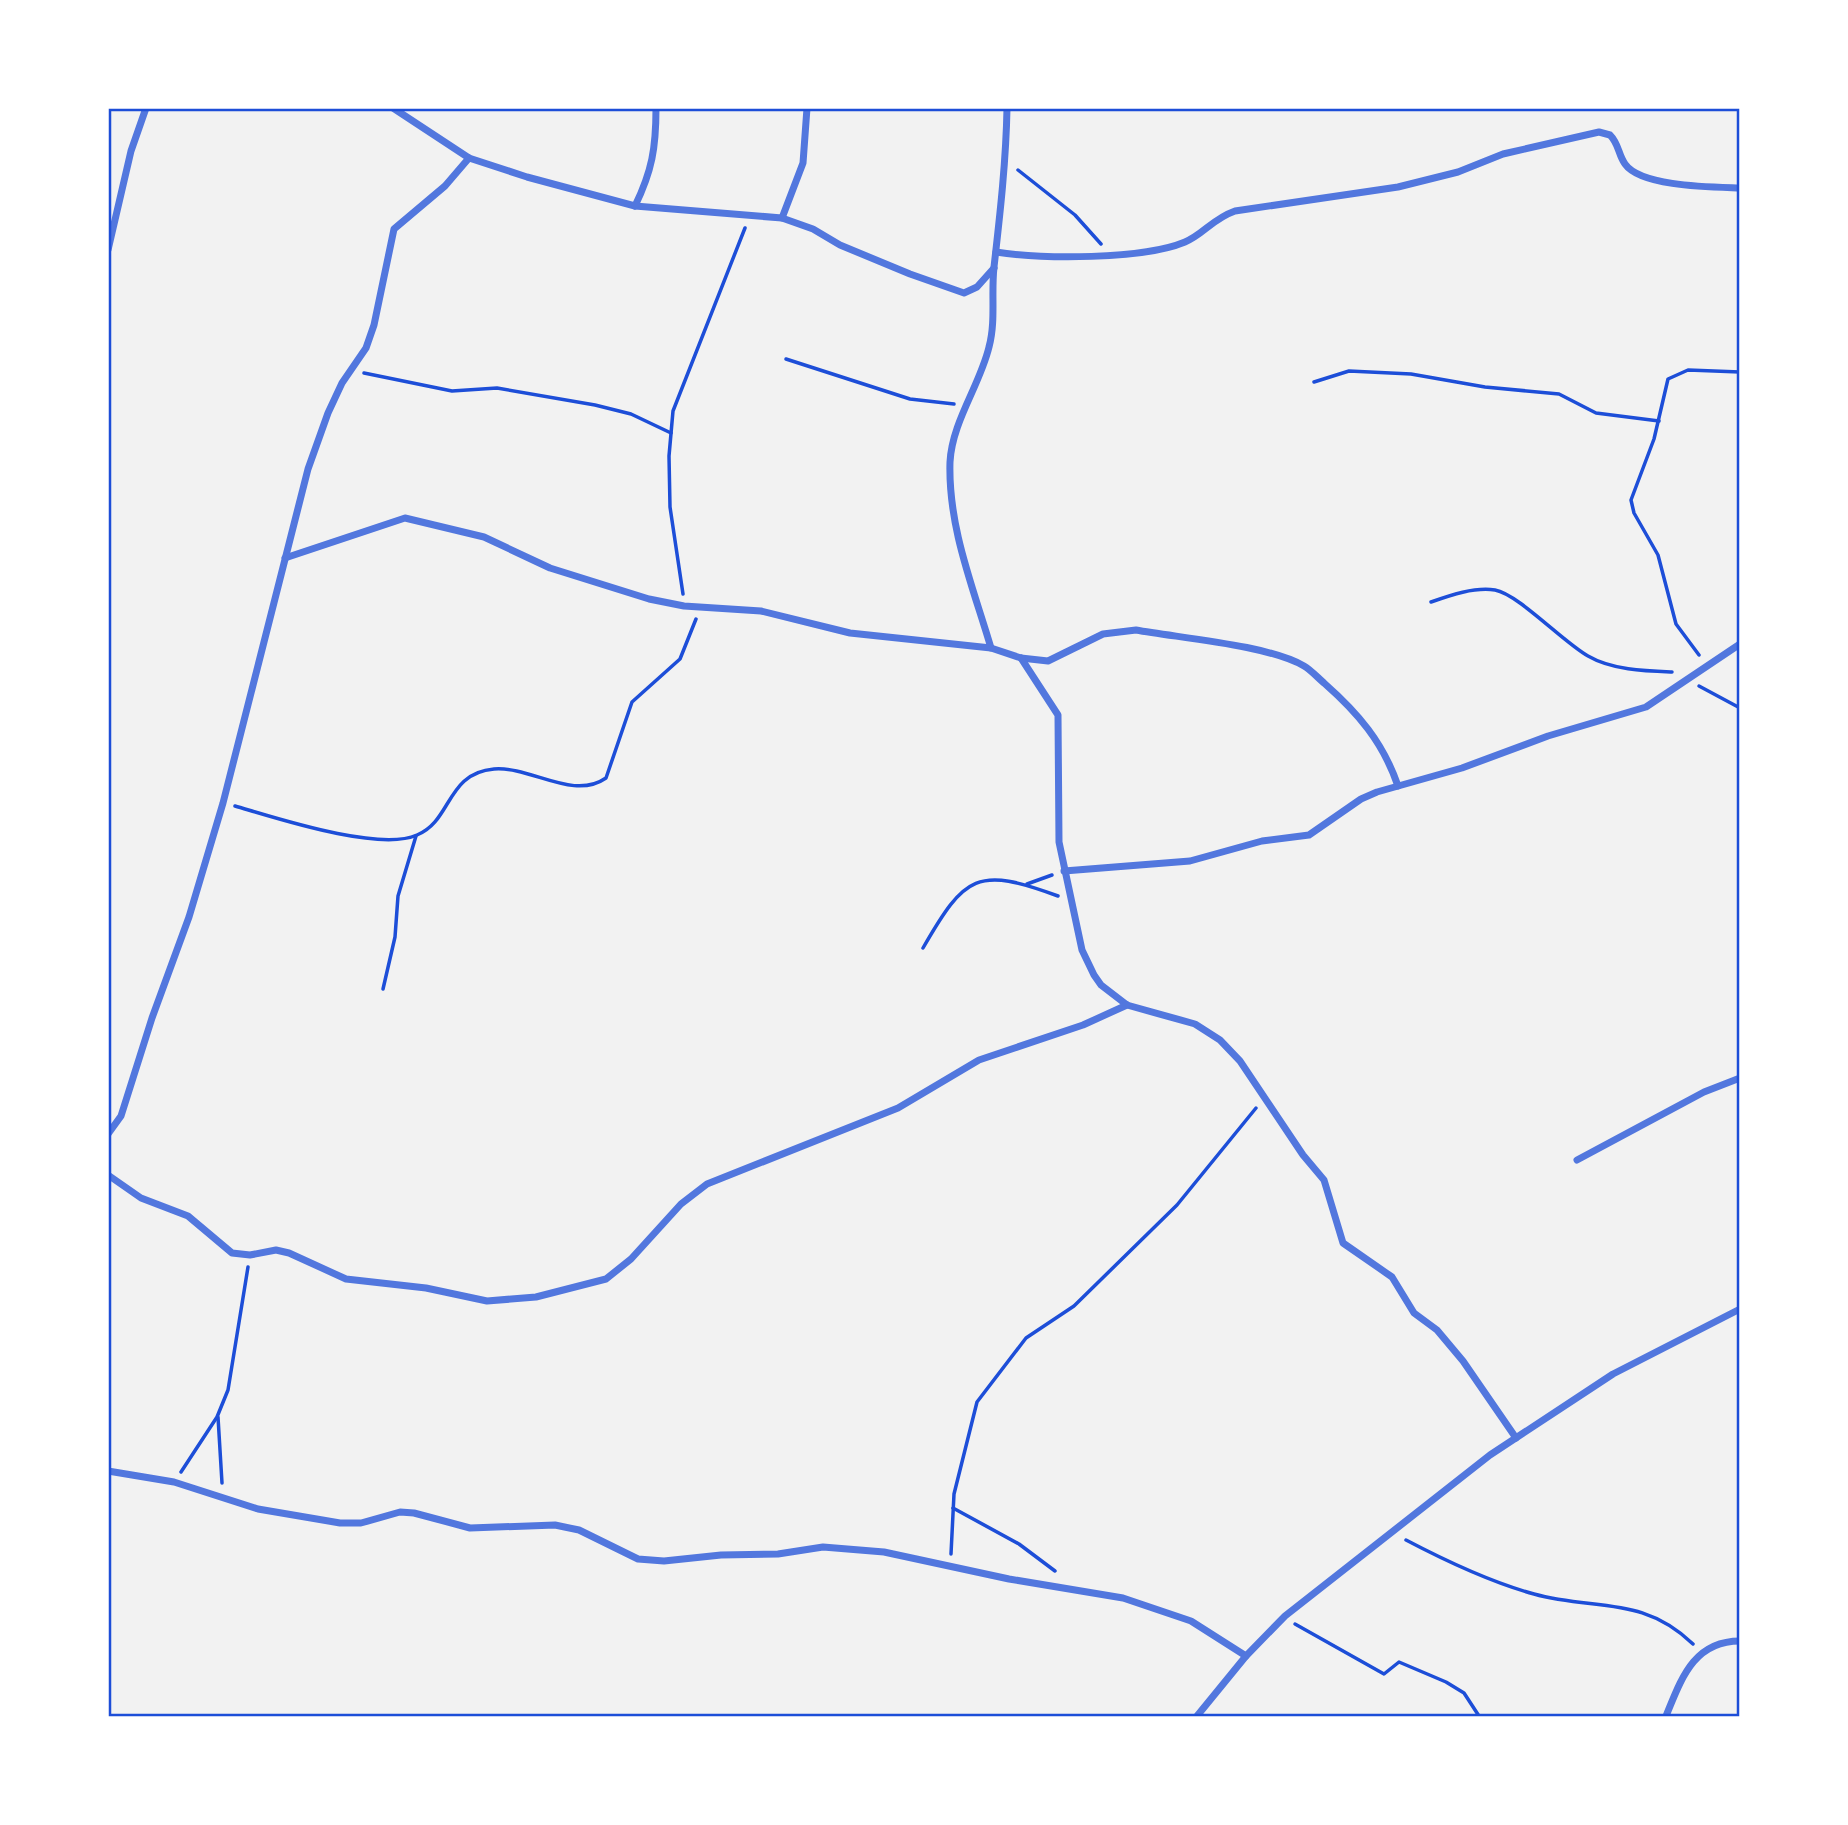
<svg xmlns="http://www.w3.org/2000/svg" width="1848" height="1825" font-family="'Open Sans',sans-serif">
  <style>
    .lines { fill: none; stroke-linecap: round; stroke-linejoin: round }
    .path { stroke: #1d4ed8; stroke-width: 3.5 }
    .minor { stroke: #5277de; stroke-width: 7 }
    .neatline { fill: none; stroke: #1d4ed8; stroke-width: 2.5 }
  </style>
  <rect width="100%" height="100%" fill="#f2f2f2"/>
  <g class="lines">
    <g class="path">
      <polyline points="1018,170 1075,215 1101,244"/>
      <polyline points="786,359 910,399 954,404"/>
      <polyline points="364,373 452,391 497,388 595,405 631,414 671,433"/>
      <polyline points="1314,382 1349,371 1411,374 1485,387 1559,394 1596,413 1659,421"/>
      <polyline points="683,594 670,507 669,456 673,411 745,228"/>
      <path d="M1431 602C1451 595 1474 587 1495 590 1518 594 1563 642 1588 656 1612 670 1645 671 1672 672"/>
      <polyline points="1699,655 1676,624 1658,555 1634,513 1631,500 1654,439 1668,379 1688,370 1740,372"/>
      <polyline points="1699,686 1740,708"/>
      <path d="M235 806C276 818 379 852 417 835 452 821 446 773 494 769 531 766 573 801 606 778L632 702 680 659 696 619"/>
      <polyline points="1027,884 1052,875"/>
      <path d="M923 948C965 875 977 866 1058 896"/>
      <polyline points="383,989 395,937 398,896 416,836"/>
      <polyline points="218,1417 222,1483"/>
      <polyline points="181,1472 217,1417 228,1390 248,1267"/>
      <polyline points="953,1508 1019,1544 1055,1571"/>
      <path d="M1406 1540C1446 1561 1490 1582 1534 1594 1595 1611 1642 1595 1693 1644"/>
      <polyline points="951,1554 954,1494 977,1402 1026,1338 1074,1306 1177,1205 1256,1108"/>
      <polyline points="1295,1624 1384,1674 1399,1662 1446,1682 1464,1693 1479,1716"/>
    </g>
    <g class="minor">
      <polyline points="393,108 469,158 527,177 635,206 782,218 813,229 840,245 910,274 964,293 977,287 994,268"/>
      <path d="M635 206C652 171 656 148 656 108"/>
      <polyline points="782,218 803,163 807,108"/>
      <polyline points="108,250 131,151 146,108"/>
      <path d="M996 252C1042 259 1142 260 1185 242 1204 234 1212 219 1235 211L1398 187 1458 172 1503 154 1599 132 1610 135C1619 144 1618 154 1625 164 1641 187 1713 187 1740 188"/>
      <path d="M285 558 405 518 484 537 550 568 649 599 684 606 761 611 850 633 991 648 1021 658 1048 661 1103 634 1136 630C1180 638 1268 645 1304 666 1311 670 1318 678 1324 683 1358 713 1383 742 1398 786"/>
      <path d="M991 648C973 587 948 527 950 462 952 422 980 385 989 347 996 321 991 294 994 267 1000 214 1006 162 1007 108"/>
      <polyline points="1021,658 1058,715 1059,842 1082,950 1094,975 1101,985 1127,1005 1195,1024 1220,1040 1240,1061 1303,1155 1324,1180 1343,1243 1392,1277 1414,1313 1437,1330 1463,1361 1516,1438"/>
      <polyline points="1064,871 1190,861 1262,841 1309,835 1361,799 1377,792 1462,768 1548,736 1646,707 1740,644"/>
      <polyline points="108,1134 121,1116 152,1018 189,917 223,803 308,469 328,413 342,383 366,348 374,325 394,229 445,186 469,158"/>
      <polyline points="1577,1160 1704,1092 1740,1078"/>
      <polyline points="108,1175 141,1198 188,1216 232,1253 250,1255 276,1250 289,1253 346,1279 426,1288 487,1301 536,1297 606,1279 631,1259 681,1204 707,1184 898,1108 979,1060 1083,1025 1127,1005"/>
      <polyline points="108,1471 174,1482 258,1509 340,1523 361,1523 400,1512 414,1513 470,1528 555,1525 579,1530 638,1559 664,1561 721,1555 778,1554 823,1547 884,1552 1009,1579 1123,1598 1191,1621 1246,1656"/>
      <polyline points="1197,1716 1246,1656 1285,1616 1490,1455 1613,1374 1740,1309"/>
      <path d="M1666 1716C1681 1680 1693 1641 1740 1641"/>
    </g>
  </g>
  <rect width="1848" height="1825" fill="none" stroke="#ffffff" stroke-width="220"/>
  <rect x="110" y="110" width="1628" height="1605" class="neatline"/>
</svg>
